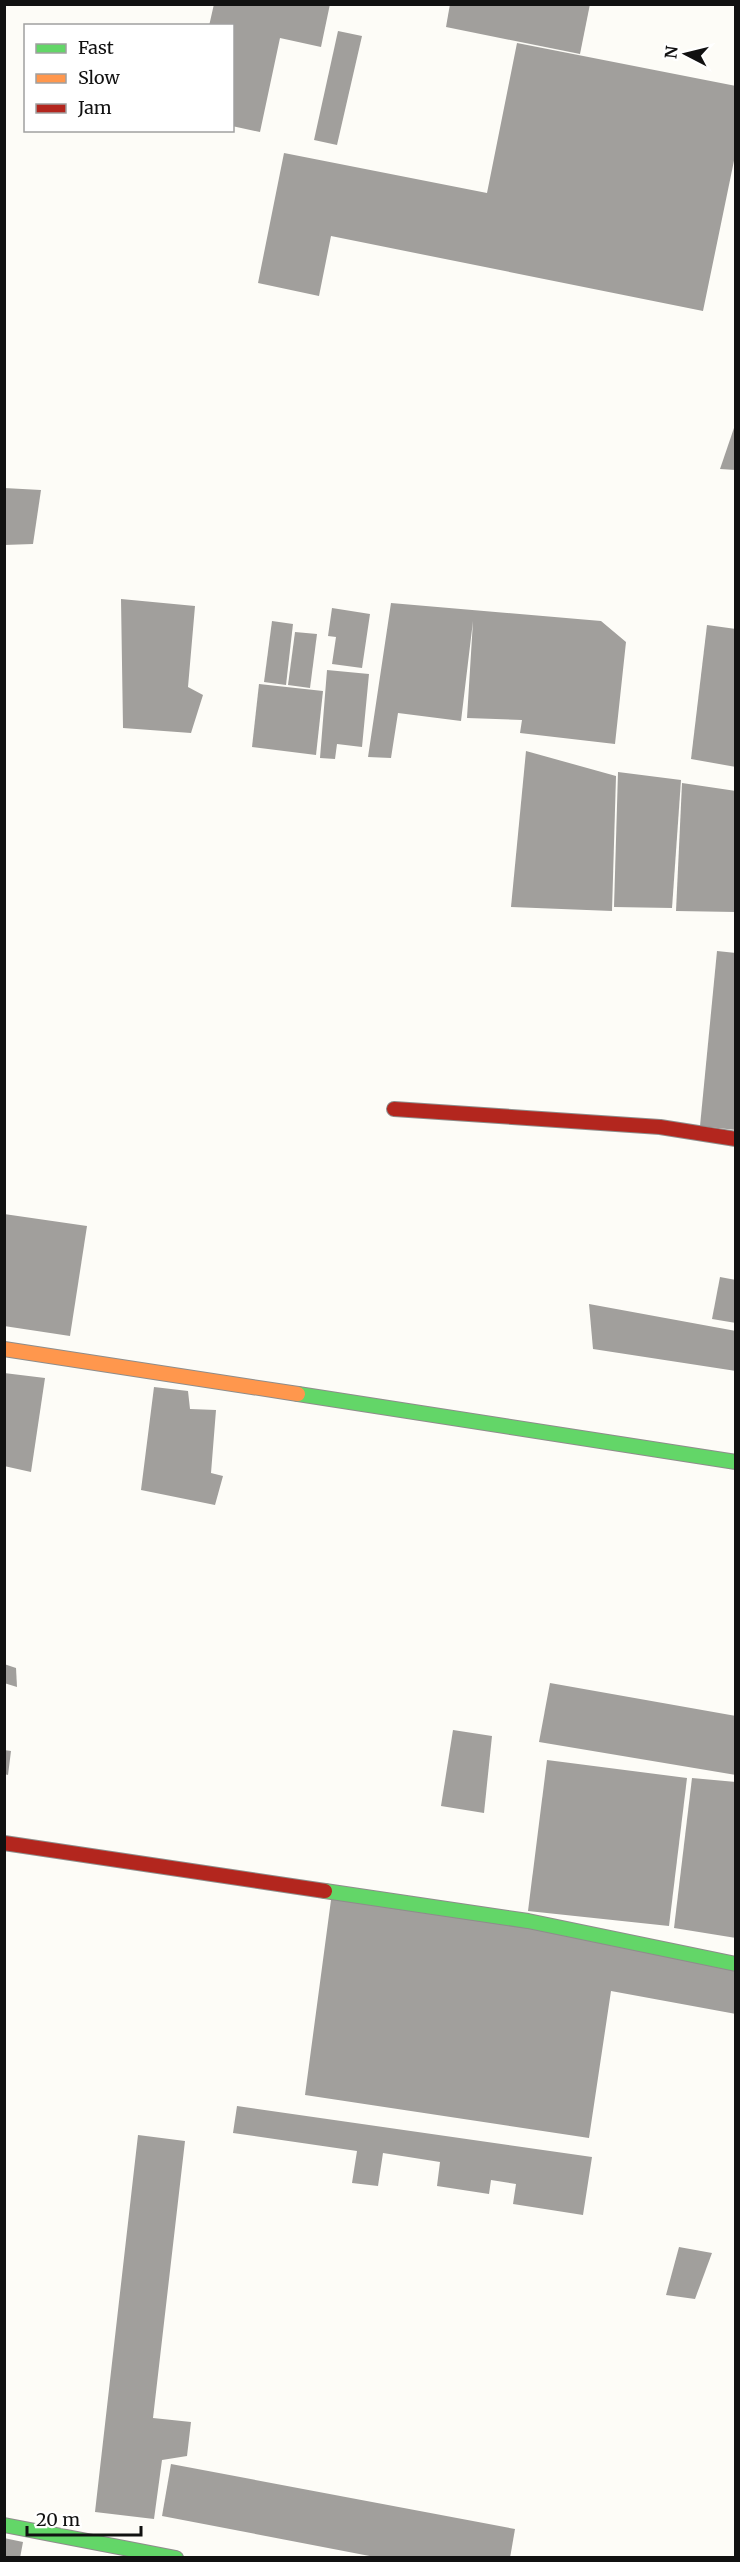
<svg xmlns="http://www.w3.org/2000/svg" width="740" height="2562" font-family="Merriweather,serif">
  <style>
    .building { fill: #a19f9c }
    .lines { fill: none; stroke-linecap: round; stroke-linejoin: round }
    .fast-casing { stroke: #8e8d8b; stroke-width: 16 }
    .slow-casing { stroke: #8e8d8b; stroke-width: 16 }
    .jam-casing { stroke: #8e8d8b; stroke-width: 16 }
    .fast { stroke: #63d668; stroke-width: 14 }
    .slow { stroke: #ff974d; stroke-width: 14 }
    .jam { stroke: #b3261e; stroke-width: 14 }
  </style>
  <rect width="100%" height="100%" fill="#fdfcf7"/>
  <g class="building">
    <polygon points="214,4 330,4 321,47 280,38 260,132 232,126 232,26 209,26"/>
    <polygon points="450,4 590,4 580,54 446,27"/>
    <polygon points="338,31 362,36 337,145 314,140"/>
    <polygon points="517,43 736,86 736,151 703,311 331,236 319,296 258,283 284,153 487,193"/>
    <polygon points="735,425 736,470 720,469"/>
    <polygon points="4,488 41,490 33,544 4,545"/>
    <polygon points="121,599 195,606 188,687 203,695 191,733 123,728"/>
    <polygon points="391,603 601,621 626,642 615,744 520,733 522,720 467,718 473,621 461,721 398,713 391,758 368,757"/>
    <polygon points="332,608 370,614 362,668 332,664 336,637 328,636"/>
    <polygon points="272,621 293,624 286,685 264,682"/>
    <polygon points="707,625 736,629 736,767 691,759"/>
    <polygon points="295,632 317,634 310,688 288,685"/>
    <polygon points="327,670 369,674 362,747 337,744 335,759 320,758"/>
    <polygon points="259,684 323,691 316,755 252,747"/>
    <polygon points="526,751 616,776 612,911 511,907"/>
    <polygon points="618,772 681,780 672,908 614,907"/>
    <polygon points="682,783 736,791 736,912 676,911"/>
    <polygon points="717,951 736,953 736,1130 700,1126"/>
    <polygon points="4,1214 87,1226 70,1336 4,1326"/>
    <polygon points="720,1277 736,1280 736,1323 712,1319"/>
    <polygon points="589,1304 736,1331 736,1371 593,1349"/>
    <polygon points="4,1373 45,1378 31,1472 4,1466"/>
    <polygon points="154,1387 188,1391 190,1409 216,1410 211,1473 223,1476 215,1505 141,1490"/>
    <polygon points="4,1664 16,1668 17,1687 4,1683"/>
    <polygon points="550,1683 736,1716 736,1775 539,1742"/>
    <polygon points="453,1730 492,1736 484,1813 441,1806"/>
    <polygon points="4,1750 11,1751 8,1775 4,1774"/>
    <polygon points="547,1760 687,1778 669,1926 528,1911"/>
    <polygon points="692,1778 736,1782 736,1938 674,1928"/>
    <polygon points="333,1885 736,1960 736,2014 611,1991 589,2138 305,2095"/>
    <polygon points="237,2106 592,2157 583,2215 513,2204 516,2184 491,2180 489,2194 437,2186 440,2162 383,2153 378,2186 352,2183 357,2151 233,2133"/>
    <polygon points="138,2135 185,2141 153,2418 191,2422 187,2456 162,2460 154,2519 95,2512"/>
    <polygon points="679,2247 712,2253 695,2299 666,2295"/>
    <polygon points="171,2464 515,2529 510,2558 380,2558 162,2516"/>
    <polygon points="4,2538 23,2542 20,2558 4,2558"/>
  </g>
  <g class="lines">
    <defs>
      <g id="fast">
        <polyline points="298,1394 736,1462"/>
        <polyline points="325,1891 528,1921 736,1964"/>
        <polyline points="4,2525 176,2558"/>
      </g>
      <polyline id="slow" points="4,1349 298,1394"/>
      <g id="jam">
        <polyline points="394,1109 660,1127 736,1139"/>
        <polyline points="4,1843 325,1891"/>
      </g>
    </defs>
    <use href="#fast" class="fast-casing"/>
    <use href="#slow" class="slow-casing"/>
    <use href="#jam" class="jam-casing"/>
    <use href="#fast" class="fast"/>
    <use href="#slow" class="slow"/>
    <use href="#jam" class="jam"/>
  </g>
  <rect width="740" height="2562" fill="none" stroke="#111111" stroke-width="12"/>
  <rect x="24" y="24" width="210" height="108" fill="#ffffff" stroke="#a0a0a0" stroke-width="1.5"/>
  <rect x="36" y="44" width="30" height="9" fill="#63d668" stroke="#a0a0a0" stroke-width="1.5"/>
  <text x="78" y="54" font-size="18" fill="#111111">Fast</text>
  <rect x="36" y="74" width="30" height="9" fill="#ff974d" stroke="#a0a0a0" stroke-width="1.5"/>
  <text x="78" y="84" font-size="18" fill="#111111">Slow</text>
  <rect x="36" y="104" width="30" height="9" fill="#b3261e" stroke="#a0a0a0" stroke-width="1.5"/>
  <text x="78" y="114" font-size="18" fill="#111111">Jam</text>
  <g transform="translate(686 54) rotate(277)" stroke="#ffffff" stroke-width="4.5" paint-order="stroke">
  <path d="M0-4.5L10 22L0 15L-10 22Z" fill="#111111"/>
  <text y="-9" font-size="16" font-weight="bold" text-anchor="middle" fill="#111111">N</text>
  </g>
  <path d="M27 2526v9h114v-9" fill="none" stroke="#111111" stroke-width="3"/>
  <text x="36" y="2526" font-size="18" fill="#111111" stroke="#ffffff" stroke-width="4.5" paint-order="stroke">20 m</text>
</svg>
